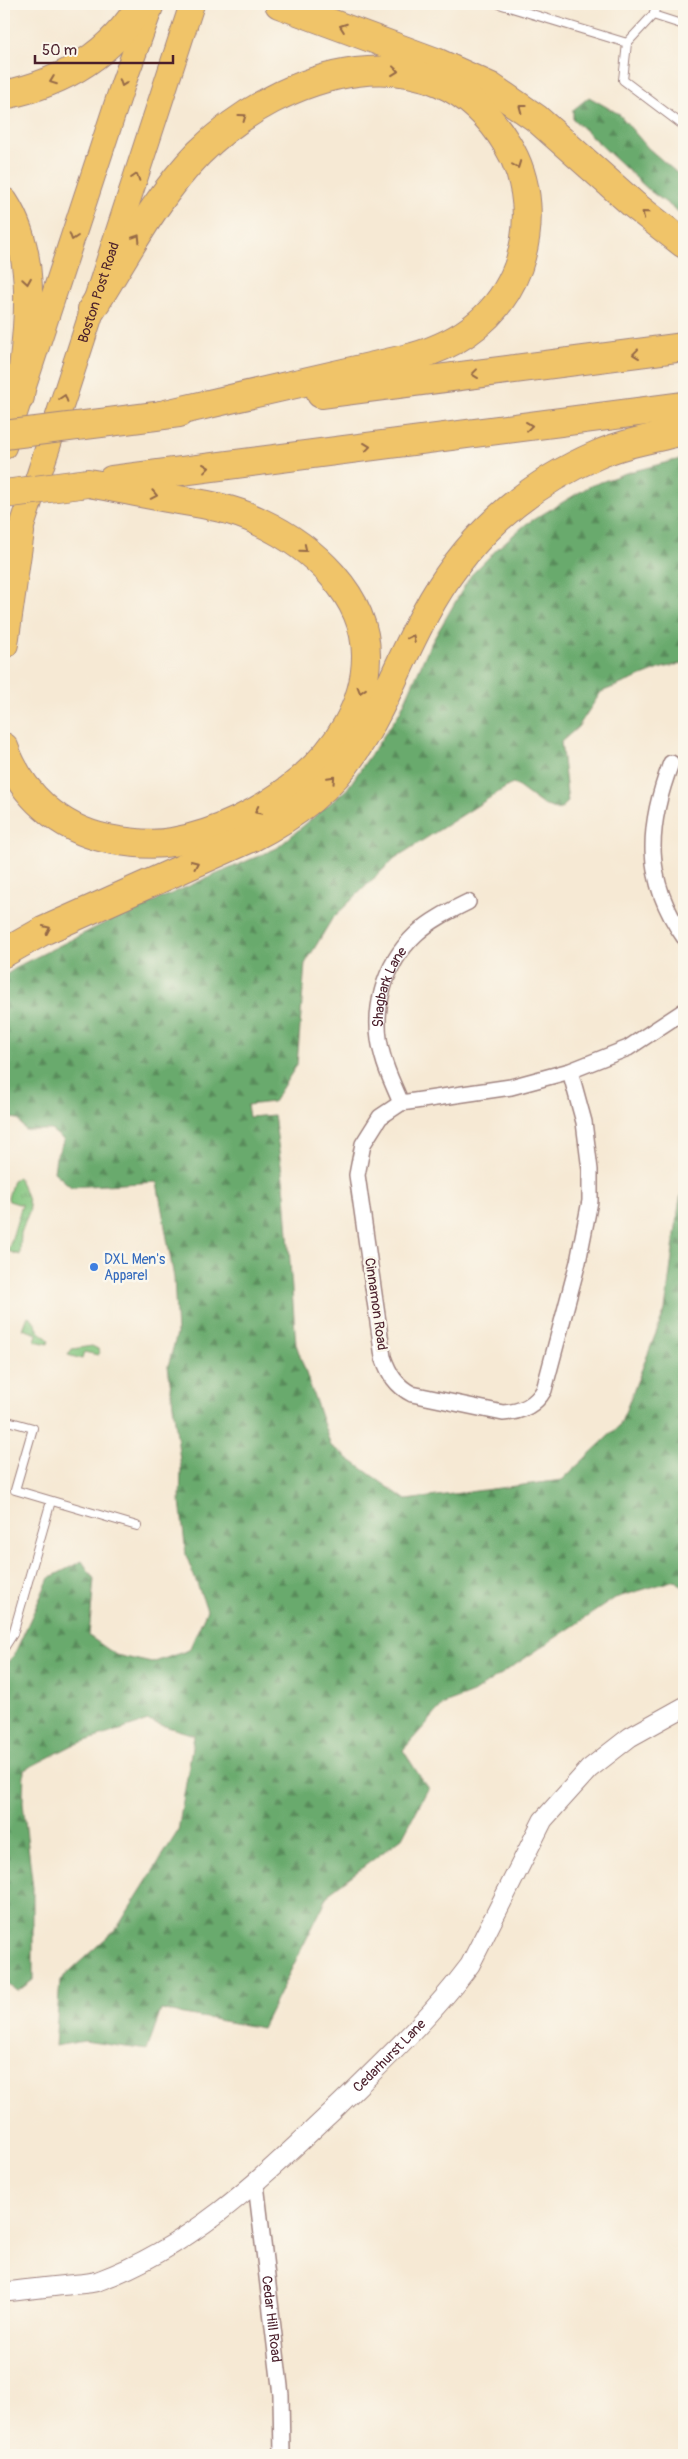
<svg xmlns="http://www.w3.org/2000/svg" width="688" height="2459" font-family="Pangolin,sans-serif">
  <style>
    .grass { fill: url(#grass-tufts); stroke: #667254 }
    .forest { fill: url(#forest-firs); stroke: #5a644c }
    .lines { fill: none; stroke-linecap: round; stroke-linejoin: round }
    .service-casing { stroke: #a08480; stroke-width: 10 }
    .minor-casing { stroke: #a08480; stroke-width: 18 }
    .tertiary-casing { stroke: #a08480; stroke-width: 21 }
    .primary-casing { stroke: #a08480; stroke-width: 26 }
    .motorway-casing { stroke: #a08480; stroke-width: 30 }
    .service { stroke: #fff; stroke-width: 8 }
    .minor { stroke: #fff; stroke-width: 15 }
    .tertiary { stroke: #fff; stroke-width: 19 }
    .primary { stroke: #f0c469; stroke-width: 24 }
    .motorway { stroke: #f0c469; stroke-width: 28 }
    .motorway-bridge-casing { stroke: #a08480; stroke-width: 30; stroke-linecap: butt }
    .motorway-bridge { stroke: #f0c469; stroke-width: 28 }
    .oneway { stroke: #956947 }
    .shop-dot { fill: #3f7fe0; stroke: #fbf7ec; stroke-width: 2 }
    .labels { text-anchor: middle; dominant-baseline: central; stroke-width: 5; stroke-linejoin: round; paint-order: stroke }
    .street-label { font-size: 14px; fill: #4a1f2b; stroke: #fbf7ec }
    .shop-label { font-size: 14px; fill: #366cbe; stroke: #fbf7ec; text-anchor: start }
  </style>
  <defs>
    <pattern id="grass-tufts" width="24" height="20" patternUnits="userSpaceOnUse" patternTransform="scale(1.25)"><rect width="24" height="20" fill="#82c57e"/><path d="M3 7l-1-3M5 7V3M7 7l1-3M15 17l-1-3M17 17v-4M19 17l1-3" fill="none" stroke="#6c9f67"/></pattern>
    <pattern id="forest-firs" width="22" height="20" patternUnits="userSpaceOnUse" patternTransform="scale(1.25)"><rect width="22" height="20" fill="#69aa6d"/><path d="M5 1l3.5 6h-7zM16 11l3.5 6h-7z" fill="#588a5a"/></pattern>
  </defs>
  <rect width="100%" height="100%" fill="#fbf7ec"/>
  <filter id="ink" filterUnits="userSpaceOnUse"><feTurbulence type="fractalNoise" baseFrequency=".02" numOctaves="2"/><feDisplacementMap in="SourceGraphic" scale="10" xChannelSelector="R" yChannelSelector="G"/><feConvolveMatrix kernelMatrix="1 2 1 2 8 2 1 2 1" color-interpolation-filters="sRGB"/></filter>
  <filter id="wash" filterUnits="userSpaceOnUse"><feTurbulence type="fractalNoise" baseFrequency=".0096" numOctaves="4" result="noise"/><feDisplacementMap in="SourceGraphic" scale="20" xChannelSelector="R" yChannelSelector="G"/><feGaussianBlur stdDeviation="1.12" result="paint"/><feColorMatrix in="noise" values="0 0 0 0 0 0 0 0 0 0 0 0 0 0 0 0 0 1.4 0 .05"/><feComposite in="paint" operator="in"/></filter>
  <g filter="url(#wash)">
    <rect width="100%" height="100%" fill="#f6e9d4"/>
    <g class="grass">
      <polygon points="18,1177 26,1194 30,1209 21,1233 20,1255 8,1251 22,1205 9,1201 8,1198 13,1180"/>
      <polygon points="28,1316 32,1318 39,1331 49,1340 48,1344 35,1341 37,1334 23,1329"/>
      <polygon points="92,1346 98,1349 100,1353 98,1355 84,1352 82,1359 68,1355 72,1349"/>
    </g>
    <g class="forest">
      <polygon points="589,97 619,114 648,148 684,179 684,216 650,191 573,119 573,110"/>
      <polygon points="684,458 684,663 662,668 601,692 578,727 561,742 568,802 559,810 543,805 513,783 395,858 332,919 305,964 297,1065 273,1102 247,1105 249,1117 274,1115 285,1194 296,1344 331,1446 406,1500 562,1480 620,1425 665,1310 679,1204 684,1182 684,1588 675,1580 615,1598 473,1693 444,1704 403,1750 428,1789 402,1838 330,1892 262,2028 161,2010 147,2050 84,2041 55,2046 60,1980 117,1928 178,1831 194,1735 148,1721 73,1745 24,1770 23,1803 33,1888 33,1980 18,1991 4,1983 4,1666 14,1655 49,1578 82,1561 94,1579 89,1636 116,1655 152,1663 189,1650 207,1610 186,1555 180,1501 181,1468 168,1366 177,1334 174,1278 157,1182 71,1187 54,1172 56,1157 64,1140 51,1130 25,1130 18,1119 4,1117 4,976 22,964 115,918 277,848 347,789 400,712 429,647 471,575 498,548 526,524 590,486 626,473"/>
    </g>
  </g>
  <g filter="url(#ink)">
    <g class="lines">
      <defs>
        <g id="service">
          <polyline points="499,4 627,43 623,80 684,126"/>
          <polyline points="653,15 684,25"/>
          <polyline points="627,43 653,15 657,4"/>
          <polyline points="4,1420 33,1428 15,1490 137,1526"/>
          <polyline points="4,1648 13,1634 51,1501"/>
        </g>
        <g id="minor">
          <path d="M671 763C647 826 643 879 684 937"/>
          <path d="M570 1071 584 1122 590 1170V1201L578 1262 544 1390C535 1406 521 1412 503 1413L412 1394C396 1386 389 1374 383 1357L357 1175 363 1144 380 1117 401 1103 511 1087 570 1071 628 1048 684 1011"/>
          <path id="s1" d="M401 1103C395 1088 387 1073 383 1057 370 1014 383 965 416 934 431 920 450 911 468 902"/>
          <path id="s2" d="M256 2184 281 2395 282 2455"/>
        </g>
        <g id="tertiary">
          <path id="s3" d="M4 2292C25 2290 46 2287 68 2285 77 2284 89 2284 98 2281 194 2246 265 2175 338 2106 384 2061 431 2017 470 1965L543 1820 589 1769 630 1737 684 1707"/>
        </g>
        <g id="primary">
          <polyline points="4,447 123,84 152,4"/>
          <path id="s4" d="M14 551 192 4"/>
        </g>
        <g id="motorway">
          <polyline points="279,4 436,62 491,87 536,118 633,204 684,244"/>
          <path d="M4 95C62 83 110 56 141 4"/>
          <path d="M4 202C41 259 26 334 20 397"/>
          <path d="M92 309C125 257 155 198 199 153 281 71 434 22 507 144 530 181 532 226 518 267 500 315 462 343 413 357L161 415"/>
          <polyline points="321,394 684,347"/>
          <polyline points="109,422 179,413"/>
          <polyline points="112,480 684,406"/>
          <polyline points="4,644 20,532"/>
          <path d="M4 747C21 794 59 829 108 839 129 843 151 846 172 842 258 827 365 753 366 657 367 595 311 546 260 522 232 508 203 504 173 499 145 494 117 488 88 483"/>
          <path d="M4 953 43 931 251 838C291 818 329 790 354 752 383 709 400 659 425 614 463 542 522 487 597 455 624 443 655 438 684 431"/>
        </g>
      </defs>
      <use href="#service" class="service-casing"/>
      <use href="#minor" class="minor-casing"/>
      <use href="#tertiary" class="tertiary-casing"/>
      <use href="#primary" class="primary-casing"/>
      <use href="#motorway" class="motorway-casing"/>
      <use href="#service" class="service"/>
      <use href="#minor" class="minor"/>
      <use href="#tertiary" class="tertiary"/>
      <use href="#primary" class="primary"/>
      <use href="#motorway" class="motorway"/>
      <defs>
        <g id="motorway-bridge">
          <polyline points="4,435 109,422"/>
          <polyline points="4,494 88,483"/>
        </g>
      </defs>
      <use href="#motorway-bridge" class="motorway-bridge-casing"/>
      <use href="#motorway-bridge" class="motorway-bridge"/>
    </g>
    <defs><path id="oneway-chevron" d="M-2-3.5L2.5 0L-2 3.5" fill="none" stroke-width="1.6" stroke-linecap="round" stroke-linejoin="round" transform="scale(1.25)"/></defs>
    <g class="oneway">
      <use href="#oneway-chevron" transform="translate(343 27) rotate(-160)"/>
      <use href="#oneway-chevron" transform="translate(395 71) rotate(6)"/>
      <use href="#oneway-chevron" transform="translate(53 81) rotate(159)"/>
      <use href="#oneway-chevron" transform="translate(123 83) rotate(109)"/>
      <use href="#oneway-chevron" transform="translate(522 108) rotate(-143)"/>
      <use href="#oneway-chevron" transform="translate(243 117) rotate(-36)"/>
      <use href="#oneway-chevron" transform="translate(517 165) rotate(69)"/>
      <use href="#oneway-chevron" transform="translate(136 177) rotate(-72)"/>
      <use href="#oneway-chevron" transform="translate(645 214) rotate(-141)"/>
      <use href="#oneway-chevron" transform="translate(73 237) rotate(108)"/>
      <use href="#oneway-chevron" transform="translate(137 238) rotate(-58)"/>
      <use href="#oneway-chevron" transform="translate(27 281) rotate(81)"/>
      <use href="#oneway-chevron" transform="translate(636 354) rotate(173)"/>
      <use href="#oneway-chevron" transform="translate(475 374) rotate(173)"/>
      <use href="#oneway-chevron" transform="translate(64 398) rotate(-72)"/>
      <use href="#oneway-chevron" transform="translate(529 426) rotate(-7)"/>
      <use href="#oneway-chevron" transform="translate(367 447) rotate(-7)"/>
      <use href="#oneway-chevron" transform="translate(206 468) rotate(-7)"/>
      <use href="#oneway-chevron" transform="translate(154 495) rotate(11)"/>
      <use href="#oneway-chevron" transform="translate(304 549) rotate(39)"/>
      <use href="#oneway-chevron" transform="translate(412 638) rotate(-64)"/>
      <use href="#oneway-chevron" transform="translate(361 690) rotate(107)"/>
      <use href="#oneway-chevron" transform="translate(332 779) rotate(-47)"/>
      <use href="#oneway-chevron" transform="translate(258 811) rotate(153)"/>
      <use href="#oneway-chevron" transform="translate(195 864) rotate(-24)"/>
      <use href="#oneway-chevron" transform="translate(47 929) rotate(-25)"/>
    </g>
  </g>
  <circle class="shop-dot" cx="94" cy="1267" r="5"/>
  <g class="labels">
    <g class="street-label">
      <text stroke="none"><textPath href="#s4" startOffset="272">Boston Post Road</textPath></text>
      <text stroke="none"><textPath href="#s1" startOffset="122">Shagbark Lane</textPath></text>
      <text transform="translate(376 1304) rotate(82)">Cinnamon Road</text>
      <text stroke="none"><textPath href="#s3" startOffset="466">Cedarhurst Lane</textPath></text>
      <text stroke="none"><textPath href="#s2" startOffset="136">Cedar Hill Road</textPath></text>
    </g>
    <g class="shop-label">
      <text x="104" y="1259">DXL Men's<tspan x="104" dy="16">Apparel</tspan></text>
    </g>
  </g>
  <rect width="688" height="2459" fill="none" stroke="#fbf7ec" stroke-width="20"/>
  <path d="M35 55v8h138v-8" fill="none" stroke="#4a1f2b" stroke-width="2.5"/>
  <text x="42" y="55" font-size="15" fill="#4a1f2b" stroke="#fbf7ec" stroke-width="4" paint-order="stroke">50 m</text>
</svg>
